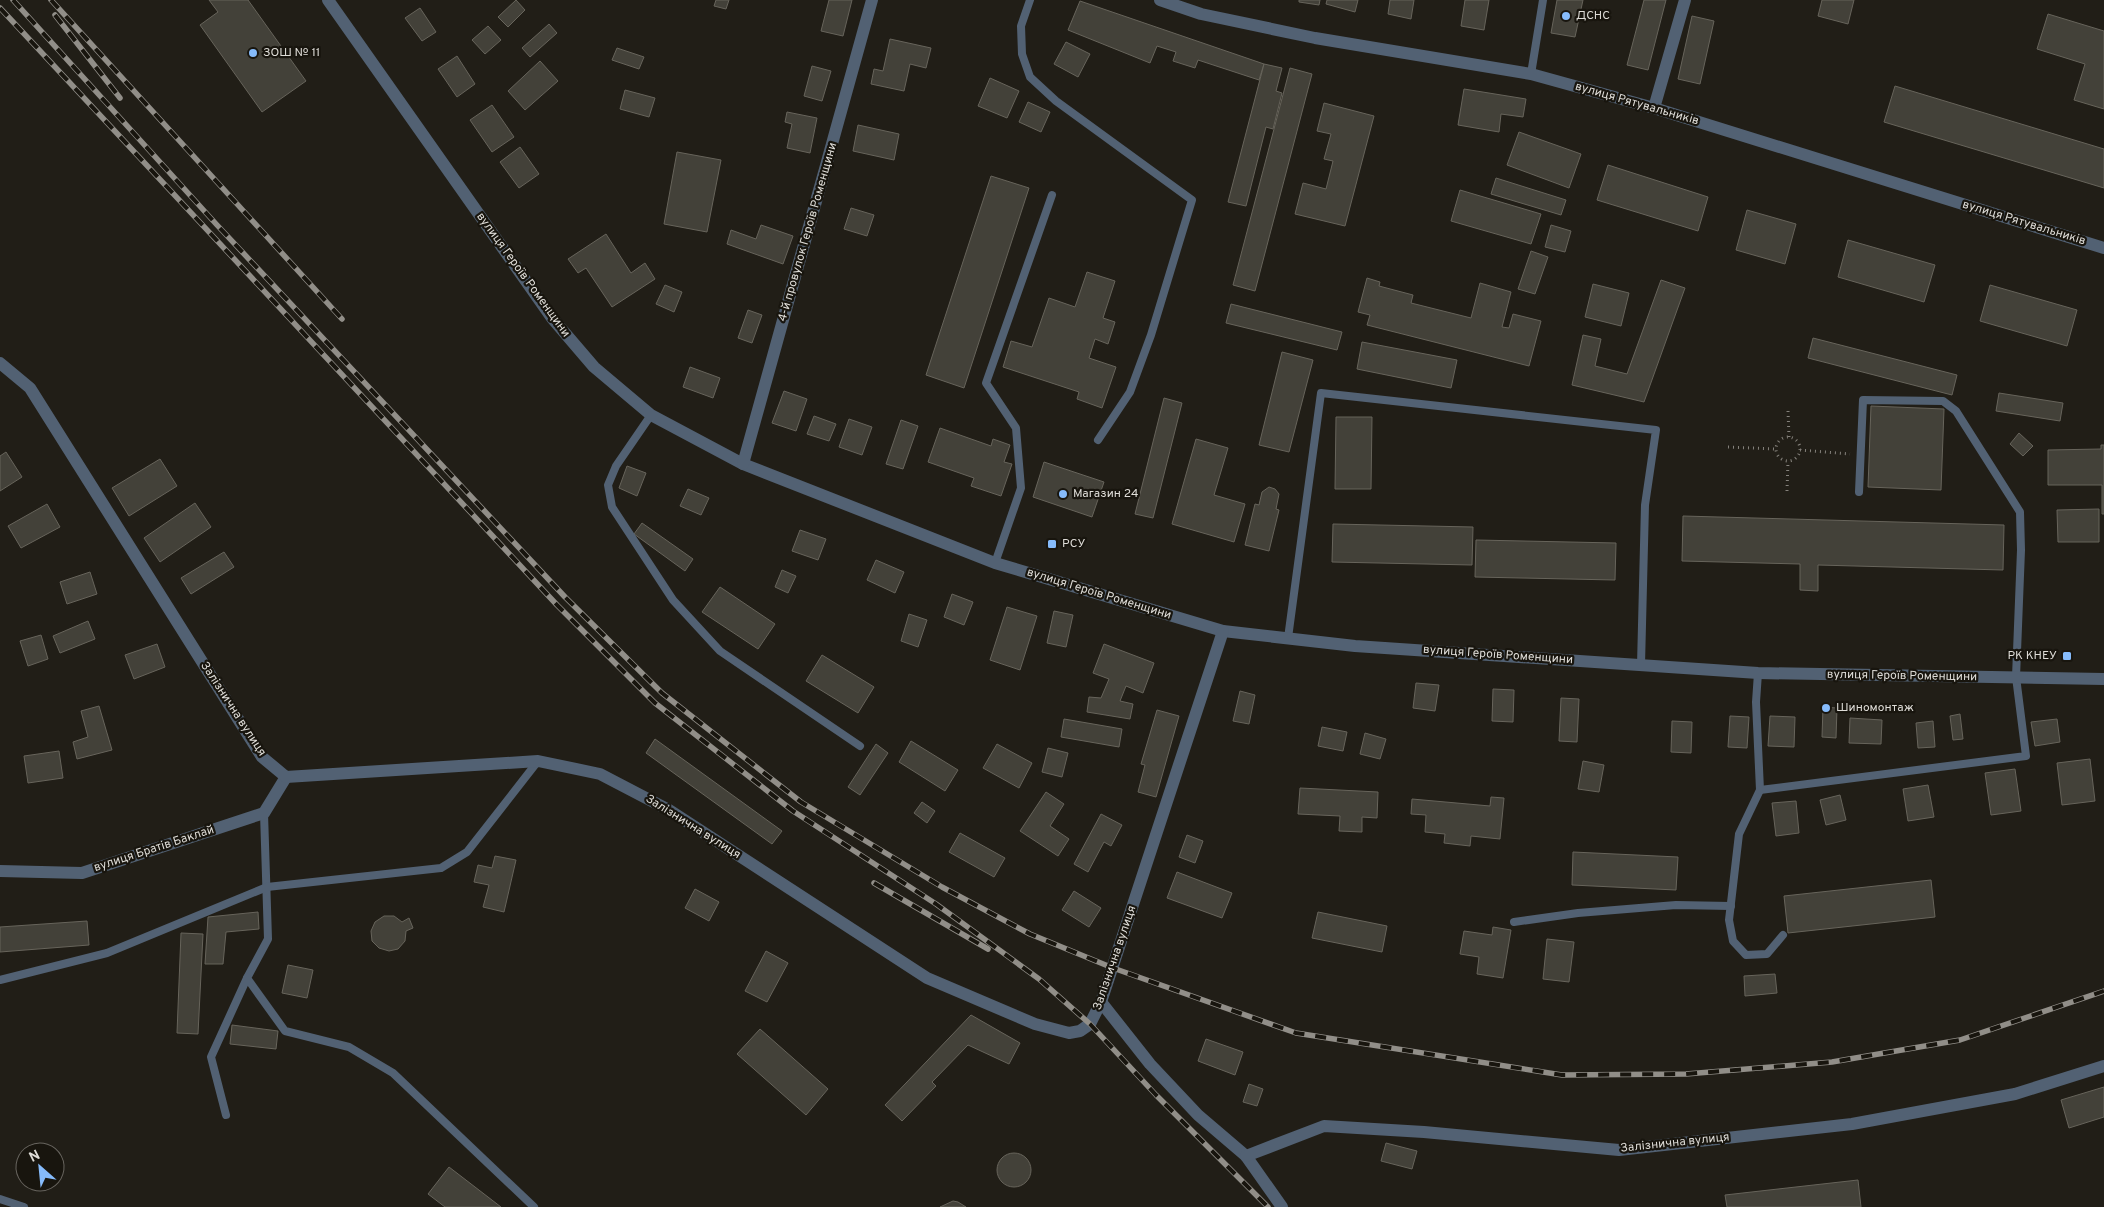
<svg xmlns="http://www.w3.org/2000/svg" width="2104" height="1207" font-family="Overpass,sans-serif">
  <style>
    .building { fill: #434139; stroke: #67645b }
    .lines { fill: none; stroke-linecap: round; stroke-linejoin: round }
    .path { stroke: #85827c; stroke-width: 3; stroke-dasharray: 1 4; stroke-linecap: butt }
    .service { stroke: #526173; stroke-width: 8 }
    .minor { stroke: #526173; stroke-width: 12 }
    .tertiary { stroke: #526173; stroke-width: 12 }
    .rail-casing { stroke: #918e88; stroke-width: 5.5 }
    .rail { stroke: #18150e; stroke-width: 4; stroke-dasharray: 11; stroke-linecap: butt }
    .poi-dot { fill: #86bbfb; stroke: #18150e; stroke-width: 2 }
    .labels { text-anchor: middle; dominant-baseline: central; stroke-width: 4.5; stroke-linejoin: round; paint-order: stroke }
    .poi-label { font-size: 12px; fill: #dfddd8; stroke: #18150e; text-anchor: start }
    .street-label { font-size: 12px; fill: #dfddd8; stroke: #18150e }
  </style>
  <rect width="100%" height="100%" fill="#211e17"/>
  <g class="building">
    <polygon points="209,0 248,0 306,81 262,112 200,25 218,12"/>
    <polygon points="516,0 525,10 508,27 498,17"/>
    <polygon points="716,0 729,0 726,9 714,6"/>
    <polygon points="829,0 852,0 843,36 821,31"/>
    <polygon points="1299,0 1320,0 1319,5 1299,2"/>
    <polygon points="1327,0 1358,0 1355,12 1326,4"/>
    <polygon points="1390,0 1414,0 1411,19 1388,14"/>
    <polygon points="1465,0 1489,0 1484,30 1461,26"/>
    <polygon points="1557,0 1583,0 1575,37 1551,33"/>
    <polygon points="1644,0 1666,0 1648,70 1627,65"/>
    <polygon points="1822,0 1854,0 1848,24 1818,16"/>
    <polygon points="1080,1 1264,64 1259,80 1198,60 1195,68 1173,61 1176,52 1157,46 1150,63 1068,30"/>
    <polygon points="420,8 436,32 422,41 405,18"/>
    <polygon points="2048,14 2104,31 2104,109 2074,100 2085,64 2037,49"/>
    <polygon points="1692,16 1714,21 1700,84 1678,79"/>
    <polygon points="549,24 557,33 530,57 522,48"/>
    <polygon points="488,26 501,40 485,54 472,40"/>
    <polygon points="890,39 931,48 926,68 910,64 904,91 871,84 874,69 883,71"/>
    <polygon points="1066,42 1090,54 1078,77 1054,64"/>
    <polygon points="617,48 644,57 639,69 612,60"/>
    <polygon points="457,56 475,84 457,97 438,69"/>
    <polygon points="540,61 558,81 525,110 508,91"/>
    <polygon points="1264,64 1282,68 1276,91 1282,93 1273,129 1266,127 1246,206 1228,202"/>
    <polygon points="812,66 831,71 822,101 804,96"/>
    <polygon points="1290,68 1312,74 1255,291 1233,285"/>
    <polygon points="990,78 1019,91 1007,118 978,106"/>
    <polygon points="1895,86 2104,149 2104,188 1884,122"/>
    <polygon points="1464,89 1526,99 1523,117 1501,114 1499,132 1458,125"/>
    <polygon points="625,90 655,98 649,117 620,109"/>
    <polygon points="1028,102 1050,112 1041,132 1019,122"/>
    <polygon points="1324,103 1374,116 1345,226 1295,214 1303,183 1326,189 1333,161 1324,159 1331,134 1317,131"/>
    <polygon points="492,105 514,137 492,152 470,120"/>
    <polygon points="787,112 817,118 810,153 787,148 792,124 785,122"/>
    <polygon points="858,125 899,134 894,160 853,151"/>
    <polygon points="1519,132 1581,154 1569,188 1507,165"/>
    <polygon points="520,147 539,174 519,188 500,162"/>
    <polygon points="677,152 721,160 707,232 664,224"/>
    <polygon points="1608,165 1708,197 1698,231 1597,200"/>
    <polygon points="991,176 1029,188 964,388 926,375"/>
    <polygon points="1496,178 1566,200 1561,215 1491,194"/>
    <polygon points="1460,190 1541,214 1531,244 1451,221"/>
    <polygon points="851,208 874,215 867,236 844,229"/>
    <polygon points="1747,210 1796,224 1785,264 1736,250"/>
    <polygon points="761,225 793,236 783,264 727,244 731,230 756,239"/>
    <polygon points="1551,225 1571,231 1565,252 1545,247"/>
    <polygon points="606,234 631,273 645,263 655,279 612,307 586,268 578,273 568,259"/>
    <polygon points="1848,240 1935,265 1924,302 1838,277"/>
    <polygon points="1531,251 1548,257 1535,294 1518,289"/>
    <polygon points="1087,272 1115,281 1103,318 1115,322 1108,344 1095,339 1089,358 1116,367 1102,408 1077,399 1079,392 1003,367 1011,341 1032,347 1049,298 1075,307"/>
    <polygon points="1367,278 1380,282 1379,286 1413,295 1411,303 1471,318 1480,283 1511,292 1502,327 1509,328 1513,314 1541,321 1529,366 1367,325 1370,315 1358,312"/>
    <polygon points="1661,280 1685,288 1644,402 1572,385 1583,335 1601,339 1595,366 1627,374"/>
    <polygon points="1593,284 1629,293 1621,326 1585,317"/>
    <polygon points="665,285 682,292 674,312 656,304"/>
    <polygon points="1990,285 2077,310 2067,346 1980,321"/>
    <polygon points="1231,304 1342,332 1337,350 1226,323"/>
    <polygon points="748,310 762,315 752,343 738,338"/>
    <polygon points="1813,338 1957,375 1952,395 1808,358"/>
    <polygon points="1362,342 1457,360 1451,388 1357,369"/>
    <polygon points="1282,352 1313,360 1289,452 1259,445"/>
    <polygon points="690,367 720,378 713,398 683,387"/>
    <polygon points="784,391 807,399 796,431 772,423"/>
    <polygon points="1999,393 2063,403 2060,421 1996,411"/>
    <polygon points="1164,398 1182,403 1153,518 1135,514"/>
    <polygon points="1871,406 1944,409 1941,490 1868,487"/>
    <polygon points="814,416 836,424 829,441 807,434"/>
    <polygon points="1336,417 1372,417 1371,489 1335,489"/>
    <polygon points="849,419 872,427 862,455 839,447"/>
    <polygon points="901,420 918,426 903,469 886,464"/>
    <polygon points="940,428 991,446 993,439 1010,445 1004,462 1012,464 1001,496 971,486 974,478 928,462"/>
    <polygon points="2019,433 2033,446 2023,456 2010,444"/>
    <polygon points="1196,439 1228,448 1214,495 1245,504 1234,542 1172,524"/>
    <polygon points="2101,445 2104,445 2104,514 2102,514 2102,485 2048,485 2048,450 2101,449"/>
    <polygon points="6,452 22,477 0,491 0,456"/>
    <polygon points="160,459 177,486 129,516 112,488"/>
    <polygon points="1044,462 1104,482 1092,517 1033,497"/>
    <polygon points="627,466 646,473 637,496 619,488"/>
    <polygon points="1269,487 1275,489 1279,494 1276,509 1279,510 1269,551 1245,545 1255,504 1259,505 1262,492"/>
    <polygon points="688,489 709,498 701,515 680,506"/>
    <polygon points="195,503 211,527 160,562 144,538"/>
    <polygon points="47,504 60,527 21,548 8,526"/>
    <polygon points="2099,509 2099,542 2058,542 2057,510"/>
    <polygon points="1683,516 2004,525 2003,570 1818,565 1818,591 1800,590 1800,564 1682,561"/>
    <polygon points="642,523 693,559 685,571 634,534"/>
    <polygon points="1333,524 1473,527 1472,565 1332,562"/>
    <polygon points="800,530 826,539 818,560 792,551"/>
    <polygon points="1476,540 1616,543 1615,580 1475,577"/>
    <polygon points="224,552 234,567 191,594 181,578"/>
    <polygon points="876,560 904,572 895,593 867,580"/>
    <polygon points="782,570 796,576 788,593 775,587"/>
    <polygon points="90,572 97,594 67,604 60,582"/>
    <polygon points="720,587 775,624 758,649 702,612"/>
    <polygon points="952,594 973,602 964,625 944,617"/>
    <polygon points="1007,607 1037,616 1020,670 990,660"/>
    <polygon points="1054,611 1073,615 1066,647 1047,643"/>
    <polygon points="909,614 927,620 918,647 901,641"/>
    <polygon points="88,621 95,639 60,653 53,636"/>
    <polygon points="41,635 48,659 28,666 20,641"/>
    <polygon points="157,644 165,667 134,679 125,655"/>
    <polygon points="1104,644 1154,663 1143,693 1126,686 1120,701 1133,704 1130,719 1087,712 1089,697 1101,698 1109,679 1093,673"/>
    <polygon points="822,655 874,687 858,713 806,681"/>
    <polygon points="1416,683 1439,685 1435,711 1413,708"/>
    <polygon points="1493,689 1514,690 1513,722 1492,721"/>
    <polygon points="1240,691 1255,695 1249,724 1233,721"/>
    <polygon points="1561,698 1579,699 1577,742 1559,741"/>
    <polygon points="99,706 112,750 77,759 73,742 88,737 81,711"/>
    <polygon points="1823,707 1837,708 1836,738 1822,737"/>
    <polygon points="1157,710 1179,716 1156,797 1138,792 1145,765 1141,764"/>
    <polygon points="1960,714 1963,739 1953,740 1950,716"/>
    <polygon points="1730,716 1749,717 1747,748 1728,747"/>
    <polygon points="1770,716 1795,717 1794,747 1768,746"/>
    <polygon points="1850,718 1882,720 1881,744 1849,743"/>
    <polygon points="1064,719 1122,729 1119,747 1061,737"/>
    <polygon points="2057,719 2060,742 2035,746 2031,722"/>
    <polygon points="1672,721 1692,722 1691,753 1671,752"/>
    <polygon points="1933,721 1935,747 1918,748 1916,723"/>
    <polygon points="1322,727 1347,732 1343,751 1318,746"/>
    <polygon points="1365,733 1386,739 1380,759 1360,754"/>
    <polygon points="655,739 782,831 772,844 646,753"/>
    <polygon points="911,741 958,770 945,791 899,762"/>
    <polygon points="876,744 888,753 860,795 848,787"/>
    <polygon points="997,744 1032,763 1019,788 983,768"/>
    <polygon points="1048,748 1068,753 1062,777 1042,772"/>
    <polygon points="59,751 63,778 28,783 24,756"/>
    <polygon points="2090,759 2095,801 2062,805 2057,763"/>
    <polygon points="1583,761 1604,765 1599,792 1578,789"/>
    <polygon points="2015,769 2021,811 1991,815 1985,773"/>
    <polygon points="1928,785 1934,817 1908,821 1903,789"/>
    <polygon points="1300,788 1378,792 1377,818 1362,817 1362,832 1339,831 1340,816 1298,814"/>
    <polygon points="1046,792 1064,804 1050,826 1069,839 1058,856 1020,831"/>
    <polygon points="1840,795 1846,820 1826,825 1820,800"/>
    <polygon points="1491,797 1504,798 1500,839 1471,836 1470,846 1444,843 1445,834 1425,832 1426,815 1411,814 1412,799 1490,806"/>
    <polygon points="1796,801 1799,833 1776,836 1772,803"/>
    <polygon points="922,802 935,811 927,823 914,813"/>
    <polygon points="1101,814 1122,825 1111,846 1104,842 1088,872 1074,864"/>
    <polygon points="960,833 1005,858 994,877 949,852"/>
    <polygon points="1187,835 1203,841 1195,863 1179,857"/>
    <polygon points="1573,852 1678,857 1676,890 1572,885"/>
    <polygon points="495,856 516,860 504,912 483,907 489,885 474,882 478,865 492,868"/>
    <polygon points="1177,872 1232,893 1222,918 1167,898"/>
    <polygon points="1931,880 1935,917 1788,933 1784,896"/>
    <polygon points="695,889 719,902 709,921 685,908"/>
    <polygon points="1074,891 1101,908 1089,927 1062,910"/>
    <polygon points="258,912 259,929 226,932 223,964 205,964 208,917"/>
    <polygon points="1318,912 1387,926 1382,952 1312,938"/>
    <polygon points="384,916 394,916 402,922 409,918 413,928 406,931 405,941 398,949 389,951 379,948 372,941 371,931 375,922"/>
    <polygon points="87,921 89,945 0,952 0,927"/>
    <polygon points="1493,927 1511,930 1503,978 1477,974 1479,957 1460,954 1464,931 1492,935"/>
    <polygon points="181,933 203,934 198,1034 177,1033"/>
    <polygon points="1547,939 1574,942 1569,982 1543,979"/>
    <polygon points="766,951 788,963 767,1002 745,991"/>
    <polygon points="288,965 313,970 307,998 282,993"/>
    <polygon points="1775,974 1777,993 1745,996 1744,976"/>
    <polygon points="971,1015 1020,1043 1009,1064 968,1045 932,1082 936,1086 902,1121 885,1105"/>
    <polygon points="232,1025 278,1031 276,1049 230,1044"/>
    <polygon points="760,1029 828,1089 806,1115 737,1054"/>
    <polygon points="1206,1039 1243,1052 1235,1075 1198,1061"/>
    <polygon points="1249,1084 1263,1089 1257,1106 1243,1102"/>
    <polygon points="2104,1087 2104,1117 2069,1128 2061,1100"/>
    <polygon points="1386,1143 1417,1151 1412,1169 1381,1161"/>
    <circle cx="1014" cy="1170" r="17"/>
    <polygon points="449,1167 501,1207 445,1207 428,1194"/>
    <polygon points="1858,1180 1861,1207 1727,1207 1725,1195"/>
    <polygon points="953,1201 958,1202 966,1207 940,1207"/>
  </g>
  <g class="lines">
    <g class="path">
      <polyline points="1788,411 1789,437"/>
      <circle cx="1788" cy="449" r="12"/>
      <polyline points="1728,447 1775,449"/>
      <polyline points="1800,450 1850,454"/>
      <polyline points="1787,491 1788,461"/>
    </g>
    <g class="service">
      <polyline points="1030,0 1021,26 1022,54 1030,77 1056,101 1192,200 1151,335 1130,392 1098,440"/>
      <polyline points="1531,74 1543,0"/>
      <polyline points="651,415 616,466 608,485 612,507 673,600 720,651 860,746"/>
      <polyline points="995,563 1021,488 1016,428 986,383 1052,195"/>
      <polyline points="1288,638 1321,393 1656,430 1645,505 1641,665"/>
      <polyline points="1758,673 1756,702 1760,790 1739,834 1729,920 1733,941 1746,955 1767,954 1783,935"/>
      <polyline points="1760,790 2026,756 2016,677 2021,550 2020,512 1956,411 1943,401 1863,400 1859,492"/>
      <polyline points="264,813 268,939 247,978 285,1031 349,1047 393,1073 534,1207"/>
      <polyline points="1514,922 1578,913 1676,905 1731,906"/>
      <polyline points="0,980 107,953 267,887 441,868 467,852 538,761"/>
      <polyline points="226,1115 211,1057 247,978"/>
      <polyline points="0,1199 24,1207"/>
    </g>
    <g class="minor">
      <polyline points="1654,108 1685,0"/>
      <polyline points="0,871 82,873 264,813 286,777"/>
      <polyline points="1101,1002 1150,1064 1198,1115 1246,1156 1282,1207"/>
      <polyline points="1246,1156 1324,1126 1424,1132 1619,1150 1852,1124 2015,1094 2104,1066"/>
    </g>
    <g class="tertiary">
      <polyline points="328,0 552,318 594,367 651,415 743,464 995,563 1223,631 1355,646 1758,673 2104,679"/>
      <polyline points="1160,0 1201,14 1315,38 1531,74 1654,108 2104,248"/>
      <polyline points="0,363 30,388 262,757 286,777 538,761 600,774 669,810 927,978 1035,1024 1069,1033 1080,1031 1090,1024 1101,1002 1223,631"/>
      <polyline points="743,464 872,0"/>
    </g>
    <defs>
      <g id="rail">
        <polyline points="13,0 217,225 565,597 662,693 801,802 942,887 1030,934 1113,968 1296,1033 1562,1075 1686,1074 1832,1062 1960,1040 2104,991"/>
        <polyline points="51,0 342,319"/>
        <polyline points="0,8 557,605 655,703 793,811 936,904 1039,979 1090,1024 1156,1095 1268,1207"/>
        <polyline points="55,15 120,98"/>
        <polyline points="874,883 988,949"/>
      </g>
    </defs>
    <use href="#rail" class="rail-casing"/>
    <use href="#rail" class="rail"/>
  </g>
  <g class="poi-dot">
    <circle cx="1566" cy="16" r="5"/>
    <circle cx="253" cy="53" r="5"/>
    <circle cx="1063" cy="494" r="5"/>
    <rect x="1047" y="539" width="10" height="10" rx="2.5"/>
    <rect x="2062" y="651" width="10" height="10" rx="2.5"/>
    <circle cx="1826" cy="708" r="5"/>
  </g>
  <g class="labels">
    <g class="poi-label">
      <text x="1576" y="16">ДСНС</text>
      <text x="263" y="53">ЗОШ № 11</text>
      <text x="1073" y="494">Магазин 24</text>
      <text x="1062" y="544">РСУ</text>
      <text x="2057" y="656" text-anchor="end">РК КНЕУ</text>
      <text x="1836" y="708">Шиномонтаж</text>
    </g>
    <g class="street-label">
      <text transform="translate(1637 104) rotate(16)">вулиця Рятувальників</text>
      <text transform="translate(2024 223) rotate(17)">вулиця Рятувальників</text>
      <text transform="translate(808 232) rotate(-74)">4-й провулок Героїв Роменщини</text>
      <text transform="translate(523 275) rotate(54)">вулиця Героїв Роменщини</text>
      <text transform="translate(1099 594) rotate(17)">вулиця Героїв Роменщини</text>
      <text transform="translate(1498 655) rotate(4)">вулиця Героїв Роменщини</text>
      <text transform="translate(1902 676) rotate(1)">вулиця Героїв Роменщини</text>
      <text transform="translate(233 709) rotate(57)">Залізнична вулиця</text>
      <text transform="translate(693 827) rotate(32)">Залізнична вулиця</text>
      <text transform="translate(154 849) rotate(-18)">вулиця Братів Баклай</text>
      <text transform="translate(1115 958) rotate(-71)">Залізнична вулиця</text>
      <text transform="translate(1675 1143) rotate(-6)">Залізнична вулиця</text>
    </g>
  </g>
  <g transform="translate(40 1167) rotate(333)"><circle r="24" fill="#18150e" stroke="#68655f"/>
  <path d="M0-4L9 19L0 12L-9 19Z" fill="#86bbfb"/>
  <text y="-8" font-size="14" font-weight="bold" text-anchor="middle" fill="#dfddd8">N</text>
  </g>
</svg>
